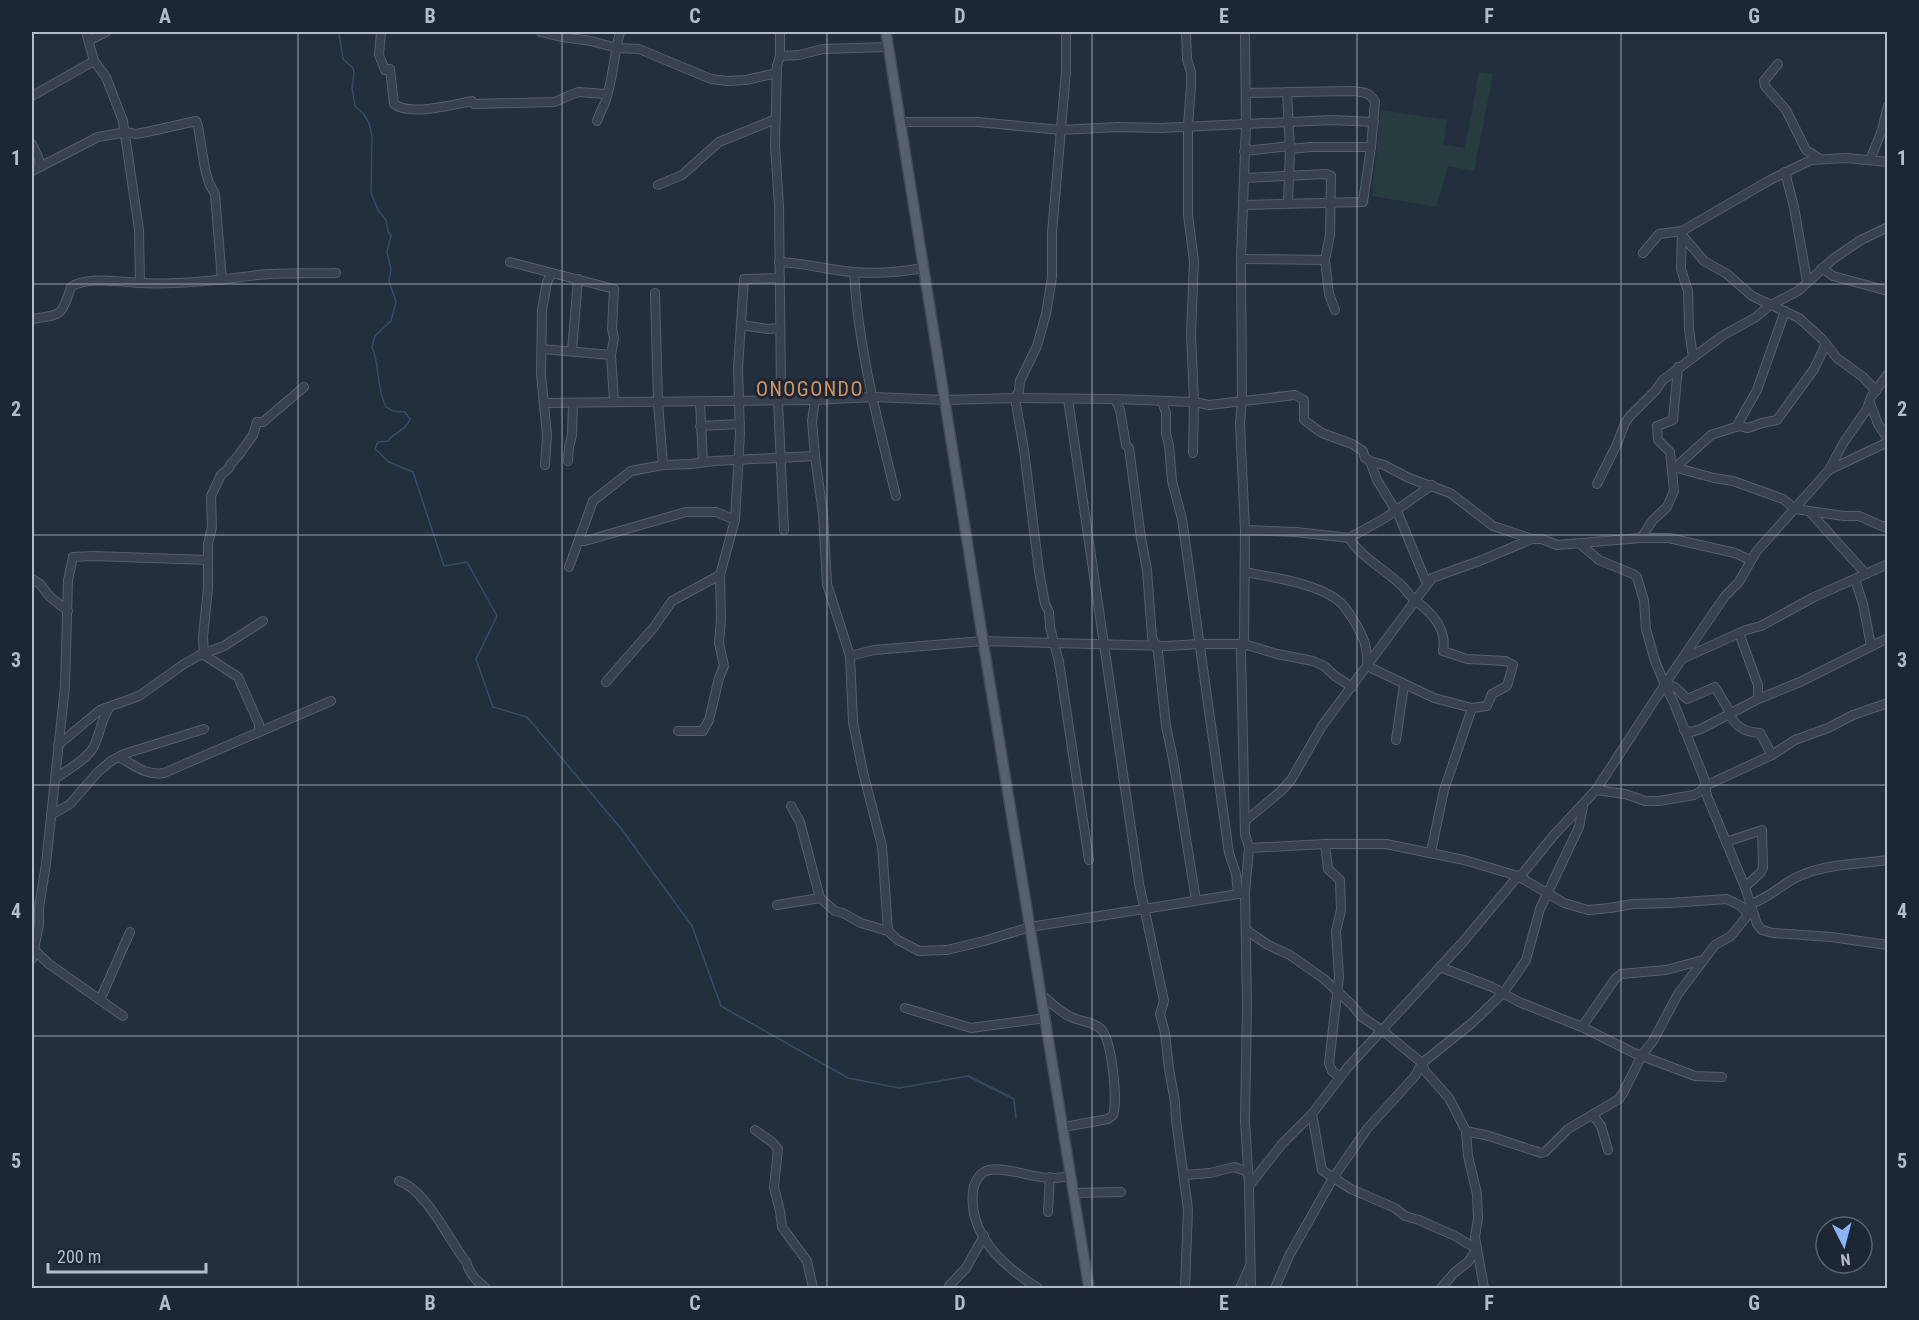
<svg xmlns="http://www.w3.org/2000/svg" width="1919" height="1320" font-family="'Roboto Condensed',sans-serif">
  <style>
    .green { fill: #263c3f }
    .lines { fill: none; stroke-linecap: round; stroke-linejoin: round }
    .stream { stroke: #394c67; stroke-width: 1.5 }
    .minor-casing { stroke: #565f6c; stroke-width: 10 }
    .major-casing { stroke: #414a57; stroke-width: 12 }
    .minor { stroke: #38414e; stroke-width: 8 }
    .major { stroke: #56606e; stroke-width: 9 }
    .grid { fill: none; stroke: #b4bcc9; stroke-width: 1.5; stroke-opacity: 0.55 }
    .labels { text-anchor: middle; dominant-baseline: central; stroke-width: 6; stroke-linejoin: round; paint-order: stroke }
    .quarter-label { font-size: 20px; letter-spacing: 1.5px; fill: #d59563; stroke: #1d2633 }
    .neatline { fill: none; stroke: #b4bcc9; stroke-width: 2 }
    .grid-label { font-size: 20px; text-anchor: middle; font-weight: bold; fill: #b4bcc9 }
  </style>
  <rect width="100%" height="100%" fill="#242f3e"/>
  <polygon class="green" points="1479,72 1493,74 1474,171 1448,166 1436,207 1372,196 1381,110 1447,120 1443,144 1465,148"/>
  <g class="lines">
    <path class="stream" d="M339 32 343 59 353 68 354 73 352 88 355 106 363 113 369 123 372 137 371 193 378 210 386 220 388 231 391 236 387 252 391 269 389 281 396 302 391 321 375 336 372 347C380 364 376 388 386 407L393 411 405 412 410 419C406 431 395 431 388 441L378 442 375 449 389 462 413 472 444 566 467 562 497 616 476 659 493 707 527 717 623 831 692 926 721 1006 848 1078 899 1088 968 1076 1014 1099 1016 1118"/>
    <defs>
      <g id="minor">
        <polyline points="86,32 94,61 106,77 123,121 139,230 140,283"/>
        <path d="M381 32 379 55 385 70 390 69 394 104C409 116 453 105 472 101L474 104 554 102 578 92 606 94"/>
        <polyline points="541,32 563,37 591,41 617,48 639,49 711,79 728,81 746,80 777,73"/>
        <polyline points="780,32 780,56 777,66 775,146 779,206 781,392 778,401 784,530"/>
        <polyline points="1066,32 1066,71 1052,233 1052,277 1046,314 1037,346 1020,381 1019,391 1015,398 1024,450 1039,571 1045,604 1049,612 1050,627 1059,662 1089,860"/>
        <polyline points="1186,32 1187,59 1191,72 1191,86 1188,126 1188,215 1194,261 1191,333 1194,402 1193,453"/>
        <polyline points="1245,32 1246,124 1241,259 1242,400 1240,424 1245,530 1244,644 1241,651 1245,834 1249,848 1245,893 1247,1005 1245,1121 1249,1186 1251,1288"/>
        <polyline points="90,40 106,32"/>
        <polyline points="780,56 799,55 823,49 887,47"/>
        <polyline points="1778,64 1764,81 1765,86 1786,110 1806,150 1820,159"/>
        <polyline points="1287,92 1290,149 1288,203"/>
        <polyline points="32,96 94,61"/>
        <path d="M597 121C599 115 602 109 605 103 613 80 614 54 620 32"/>
        <polyline points="900,122 978,122 1061,130 1118,127 1160,128 1332,120 1374,122"/>
        <polyline points="32,144 39,159 40,167"/>
        <polyline points="1290,149 1311,147 1371,147"/>
        <polyline points="1244,151 1290,146"/>
        <polyline points="1870,160 1882,130 1888,106"/>
        <polyline points="32,171 98,137 127,132 135,134 147,132 196,121 198,126 205,169 209,183 215,194 222,280"/>
        <polyline points="1785,172 1794,207 1807,281"/>
        <polyline points="1244,178 1326,174 1331,176 1330,235 1325,260 1329,294 1335,310"/>
        <polyline points="658,185 682,175 719,142 776,119"/>
        <path d="M1244 205 1363 202 1371 147 1375 102C1370 91 1360 92 1350 91L1246 93"/>
        <polyline points="1682,232 1681,269 1688,291 1689,329 1693,358"/>
        <polyline points="1682,235 1704,261 1727,274 1752,296 1799,318 1822,339 1837,358 1863,377 1876,391"/>
        <polyline points="1643,253 1659,234 1682,231 1770,180 1811,160 1846,158 1888,162"/>
        <polyline points="1241,259 1325,260"/>
        <polyline points="510,262 614,289 612,329 614,338 611,355 614,402"/>
        <path d="M779 262C805 263 828 270 853 272 876 274 901 272 923 268"/>
        <polyline points="1822,268 1833,276 1888,291"/>
        <path d="M854 272C858 348 878 422 896 496"/>
        <polyline points="655,293 658,402 663,465"/>
        <path d="M32 319C62 314 61 317 71 287 87 276 121 282 139 283 179 285 219 280 258 275 284 272 310 274 336 273"/>
        <polyline points="741,325 768,329 779,328"/>
        <polyline points="542,349 611,355"/>
        <polyline points="572,351 578,279"/>
        <polyline points="1068,399 1139,883 1164,1001 1160,1014 1165,1033 1169,1069 1175,1102 1176,1120 1188,1209 1185,1288"/>
        <polyline points="1115,399 1120,410 1126,445 1129,448 1141,538 1147,570 1152,637 1158,652 1166,726 1173,759 1196,900"/>
        <polyline points="815,400 812,421 815,456 823,514 827,584 850,656 853,722 863,772 882,846 888,931"/>
        <polyline points="1162,401 1166,413 1166,434 1169,445 1172,481 1182,519 1229,853 1236,874 1238,893"/>
        <polyline points="700,402 703,462"/>
        <polyline points="544,403 815,400 873,397 945,400 1015,398 1115,399 1194,402 1209,405 1295,395 1304,400 1304,420 1322,433 1352,444 1363,451 1365,458 1370,461 1384,465 1409,478 1450,493 1493,526 1532,539"/>
        <polyline points="1870,403 1878,424 1888,439"/>
        <polyline points="700,426 740,424"/>
        <polyline points="1736,427 1757,390 1785,311"/>
        <polyline points="568,461 569,447 572,435 573,404"/>
        <polyline points="1370,461 1377,480 1399,516 1427,584"/>
        <polyline points="545,465 547,435 541,375 542,310 547,282 552,273"/>
        <polyline points="1673,467 1714,478 1733,481 1783,499 1795,509 1844,516 1859,516 1884,527 1888,525"/>
        <polyline points="1676,467 1711,435 1739,426 1748,428 1762,423 1777,420 1814,369 1826,344"/>
        <polyline points="1829,470 1888,442"/>
        <polyline points="1597,484 1617,444 1625,423 1630,416 1655,391 1663,380 1722,336 1756,317 1769,306 1798,291 1833,259 1861,240 1888,227"/>
        <polyline points="1809,511 1866,574"/>
        <path d="M1245 530 1296 532 1349 538C1361 557 1384 569 1400 584 1406 589 1410 597 1416 601 1433 614 1447 629 1443 651L1467 659 1506 661 1513 665 1507 686 1492 694 1487 706 1472 708"/>
        <polyline points="1349,538 1385,518 1432,485"/>
        <polyline points="1641,538 1653,520 1667,507 1674,491 1670,452 1658,440 1657,426 1673,420 1678,367"/>
        <polyline points="580,541 585,541 686,512 716,512 735,520"/>
        <polyline points="1579,543 1599,560 1633,574 1637,577 1644,601 1646,629 1655,661 1665,685 1673,701 1704,778 1707,796 1745,887 1757,924 1762,930 1773,933 1831,937 1888,945"/>
        <polyline points="569,567 593,501 631,471 663,465 691,464 714,461 815,456"/>
        <path d="M1245 572C1272 577 1321 584 1341 603 1348 610 1352 618 1357 626 1365 640 1368 651 1367 666L1434 698 1472 708 1444 790 1431 852"/>
        <polyline points="32,579 40,584 50,597 68,611"/>
        <polyline points="1855,579 1863,604 1871,646"/>
        <polyline points="1739,633 1758,685 1758,699"/>
        <polyline points="850,656 874,650 983,641 1167,646 1199,644 1244,644 1277,654 1313,661 1324,666 1335,676 1352,687"/>
        <polyline points="1684,658 1746,630 1761,626 1814,597 1888,564"/>
        <polyline points="606,682 654,627 672,601 720,575"/>
        <path d="M1665 685C1675 683 1680 693 1687 699L1715 687 1731 714"/>
        <path d="M1730 715C1737 728 1745 732 1760 733L1772 755"/>
        <polyline points="1684,730 1691,732 1701,729 1758,699 1800,682 1888,638"/>
        <polyline points="678,731 703,731 709,720 719,678 724,666 719,643 721,619 720,575 735,520 740,434 738,368 744,279 780,278"/>
        <polyline points="259,732 259,724 238,677 204,655 203,637 208,588 208,544 212,527 211,496 221,475 229,468 230,465 238,456 253,435 257,422 263,422 304,387"/>
        <polyline points="1396,740 1404,685"/>
        <polyline points="58,745 100,710 139,696 184,664 198,656 224,646 263,621"/>
        <path d="M119 757C134 765 146 776 164 773L331 701"/>
        <path d="M56 778C67 770 86 760 93 748 100 735 101 720 109 708"/>
        <polyline points="1596,790 1625,794 1645,801 1659,801 1694,795 1701,791 1705,786 1772,755 1795,740 1828,728 1853,715 1888,703"/>
        <polyline points="791,806 800,822 820,898 835,911 843,913 861,923 888,931 898,940 919,951 947,950 984,941 1030,927 1245,893"/>
        <polyline points="51,815 70,804 98,772 111,761 124,754 204,729"/>
        <polyline points="1245,821 1280,792 1291,780 1322,726 1432,578 1482,560 1532,539 1542,539 1557,545 1641,538 1669,538 1735,553 1750,560"/>
        <polyline points="1726,842 1762,830 1763,868 1760,873 1745,887"/>
        <polyline points="1325,844 1328,869 1340,880 1341,910 1336,931 1339,977 1329,1063 1332,1071 1340,1077"/>
        <polyline points="1249,848 1325,844 1386,844 1464,860 1518,876 1564,903 1588,910 1610,908 1633,904 1670,903 1727,899 1741,906 1748,914"/>
        <path d="M1750 904C1771 898 1784 881 1804 874 1829 864 1860 864 1888 860"/>
        <polyline points="777,905 820,898"/>
        <polyline points="1246,930 1268,945 1290,955 1324,979 1351,1004 1362,1017 1383,1031 1422,1063 1425,1071 1449,1098 1466,1131 1468,1156 1477,1194 1478,1218 1475,1237 1484,1288"/>
        <polyline points="33,949 49,964 123,1016"/>
        <polyline points="32,959 39,925 39,907 46,864 65,686 68,580 73,557 93,556 208,560"/>
        <polyline points="1440,967 1492,987 1519,1002 1582,1027 1634,1053 1695,1076 1722,1077"/>
        <path d="M1042 995C1051 1003 1060 1012 1071 1017 1081 1022 1093 1021 1101 1029 1112 1040 1118 1101 1113 1115L1108 1119 1064 1127"/>
        <polyline points="100,1000 130,932"/>
        <polyline points="905,1008 971,1028 1046,1018"/>
        <polyline points="1582,1027 1615,979 1621,974 1666,970 1703,960"/>
        <polyline points="1312,1114 1322,1170 1326,1173 1351,1189 1395,1208 1405,1216 1419,1220 1455,1236 1477,1249"/>
        <polyline points="1593,1115 1601,1126 1608,1150"/>
        <polyline points="755,1130 772,1142 778,1149 774,1187 780,1211 782,1227 807,1261 813,1288"/>
        <polyline points="1466,1131 1489,1136 1541,1153 1545,1152 1568,1129 1619,1099 1623,1093 1642,1055 1653,1041 1678,994 1715,945 1731,936 1751,911"/>
        <polyline points="1184,1175 1210,1173 1234,1167 1248,1172"/>
        <path d="M399 1181C425 1189 448 1238 464 1259 468 1263 466 1262 468 1267 472 1277 478 1282 486 1288"/>
        <polyline points="1249,1186 1282,1144 1312,1114 1348,1067 1463,942 1518,876 1523,873 1554,835 1596,790 1673,672 1725,596 1739,582 1756,552 1829,470 1844,442 1867,409 1871,397 1888,374"/>
        <polyline points="1074,1193 1121,1192"/>
        <polyline points="1048,1212 1050,1177"/>
        <polyline points="949,1286 966,1268 984,1236"/>
        <path d="M1038 1288C1004 1267 968 1235 973 1191 974 1182 980 1172 989 1170 1002 1167 1022 1174 1035 1176 1046 1179 1060 1178 1071 1176"/>
        <polyline points="1240,1288 1249,1268"/>
        <polyline points="1275,1288 1289,1256 1333,1178 1367,1129 1415,1076 1422,1063 1472,1023 1504,992 1520,969 1526,960 1540,909 1579,827 1583,806"/>
        <polyline points="1441,1288 1454,1273 1468,1262 1477,1249"/>
      </g>
      <polyline id="major" points="886,32 983,641 1089,1288"/>
    </defs>
    <use href="#minor" class="minor-casing"/>
    <use href="#major" class="major-casing"/>
    <use href="#minor" class="minor"/>
    <use href="#major" class="major"/>
  </g>
  <path class="grid" d="M298 32V1288M562 32V1288M827 32V1288M1092 32V1288M1357 32V1288M1621 32V1288M32 284H1888M32 535H1888M32 785H1888M32 1036H1888"/>
  <g class="labels">
    <g class="quarter-label">
      <text x="810" y="389">ONOGONDO</text>
    </g>
  </g>
  <rect width="1919" height="1320" fill="none" stroke="#1d2633" stroke-width="66"/>
  <g transform="translate(1844 1245) rotate(174)"><circle r="28" fill="#1d2633" stroke="#59626f" stroke-width="1.5"/>
  <path d="M0-4.5L10 22L0 15L-10 22Z" fill="#8ab4f8"/>
  <text y="-9" font-size="16" font-weight="bold" text-anchor="middle" fill="#b4bcc9">N</text>
  </g>
  <path d="M48 1263v9h158v-9" fill="none" stroke="#b4bcc9" stroke-width="3"/>
  <text x="57" y="1263" font-size="18" fill="#b4bcc9" stroke="#1d2633" stroke-width="4.5" paint-order="stroke">200 m</text>
  <rect x="33" y="33" width="1853" height="1254" class="neatline"/>
  <g class="grid-label">
    <text x="165" y="23">A</text>
    <text x="430" y="23">B</text>
    <text x="695" y="23">C</text>
    <text x="960" y="23">D</text>
    <text x="1224" y="23">E</text>
    <text x="1489" y="23">F</text>
    <text x="1754" y="23">G</text>
    <text x="16" y="165">1</text>
    <text x="1902" y="165">1</text>
    <text x="16" y="416">2</text>
    <text x="1902" y="416">2</text>
    <text x="16" y="667">3</text>
    <text x="1902" y="667">3</text>
    <text x="16" y="918">4</text>
    <text x="1902" y="918">4</text>
    <text x="16" y="1168">5</text>
    <text x="1902" y="1168">5</text>
    <text x="165" y="1310">A</text>
    <text x="430" y="1310">B</text>
    <text x="695" y="1310">C</text>
    <text x="960" y="1310">D</text>
    <text x="1224" y="1310">E</text>
    <text x="1489" y="1310">F</text>
    <text x="1754" y="1310">G</text>
  </g>
</svg>
